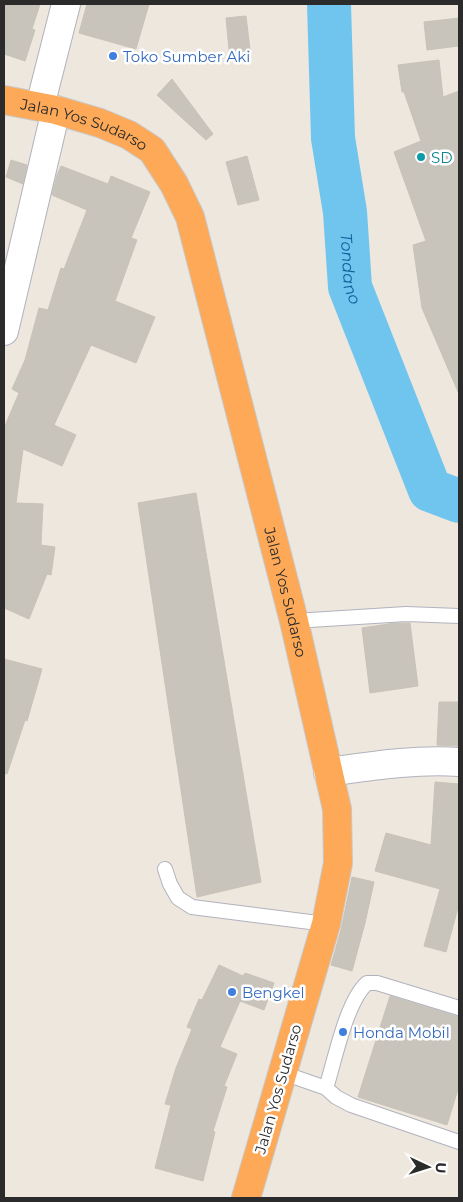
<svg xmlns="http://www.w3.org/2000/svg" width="463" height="1202" font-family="Montserrat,sans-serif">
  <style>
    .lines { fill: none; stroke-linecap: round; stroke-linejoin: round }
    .river { stroke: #70c5ee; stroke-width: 44 }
    .building { fill: #c8c4bc; stroke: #c8c3b6 }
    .lane-casing { stroke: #b1b2be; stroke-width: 16 }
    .street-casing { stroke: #b1b2be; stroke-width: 30 }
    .highway-casing { stroke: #c8c8c8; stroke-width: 30 }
    .lane { stroke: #fff; stroke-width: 14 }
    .street { stroke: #fff; stroke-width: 28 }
    .highway { stroke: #fea957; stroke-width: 28 }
    .shop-dot { fill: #3f7fe0; stroke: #fff; stroke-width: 2 }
    .culture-dot { fill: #0f9aa8; stroke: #fff; stroke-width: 2 }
    .labels { text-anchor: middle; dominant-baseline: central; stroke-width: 5; stroke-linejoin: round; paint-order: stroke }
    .shop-label { font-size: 15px; fill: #366cbe; stroke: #fff; text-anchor: start }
    .street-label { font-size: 15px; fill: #2b2b2b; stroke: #fff }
    .culture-label { font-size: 15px; fill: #0d838f; stroke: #fff; text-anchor: start }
    .water-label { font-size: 16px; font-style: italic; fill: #0e629c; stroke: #fff }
  </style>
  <rect width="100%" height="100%" fill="#ede7dd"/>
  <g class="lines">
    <path class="river" id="s1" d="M329 4 333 138 345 212 350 287 430 490 459 501"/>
  </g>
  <g class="building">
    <polygon points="4,4 40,4 32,29 35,30 25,61 4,54"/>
    <polygon points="87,4 149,4 136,49 79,33"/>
    <polygon points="246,16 251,58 230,60 226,18"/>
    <polygon points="459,18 459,46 427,50 424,22"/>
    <polygon points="439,60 443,97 459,91 459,394 422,308 413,245 426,241 394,152 421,141 404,92 402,92 398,65"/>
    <polygon points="172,79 213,134 206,140 157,95"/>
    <polygon points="247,156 259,200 238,205 226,162"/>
    <polygon points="11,160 27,165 23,184 6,177"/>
    <polygon points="61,166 108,184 111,176 150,192 131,238 137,240 115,301 155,317 136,363 91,345 54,425 76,435 62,466 23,449 16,503 43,504 41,545 55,547 51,575 47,574 29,619 4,608 4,428 19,393 12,389 25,360 39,308 48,310 61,268 64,269 87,210 52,195 57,175"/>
    <polygon points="196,493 261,882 197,897 138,503"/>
    <polygon points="395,623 410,623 418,686 370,693 362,628"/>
    <polygon points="4,659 42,669 27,721 25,720 7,774 4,773"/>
    <polygon points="439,702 459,702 459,746 437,745"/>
    <polygon points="435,782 459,784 459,904 446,952 424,946 440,889 375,871 386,833 431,845"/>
    <polygon points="352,877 374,882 365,923 352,971 331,965 341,930"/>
    <polygon points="219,965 243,976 245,973 274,983 264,1010 240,1001 220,1047 237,1054 224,1086 227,1087 213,1131 215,1132 203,1181 155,1168 171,1105 165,1104 176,1068 192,1029 187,1027 199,999 202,1000"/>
    <polygon points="390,996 459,1017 459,1086 447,1125 358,1097"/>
  </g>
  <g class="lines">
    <defs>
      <g id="lane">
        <polyline points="294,621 406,614 459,616"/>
        <polyline points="165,869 170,884 178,898 192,907 326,924"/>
        <polyline points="283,1073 326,1088 336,1097 351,1105 459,1142"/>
        <path d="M326 1088C335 1060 346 1002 367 983H377L459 1008"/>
      </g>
      <g id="street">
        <polyline points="40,106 66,4"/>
        <polyline points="4,331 56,110"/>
        <path d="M328 772C372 766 415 759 459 762"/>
      </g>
      <g id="highway">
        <path id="s2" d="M4 100 56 110 100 123 129 135 152 150 174 184 190 217 294 621 337 809 338 863 326 924 246 1198"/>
      </g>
    </defs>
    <use href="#lane" class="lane-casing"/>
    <use href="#street" class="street-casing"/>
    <use href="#highway" class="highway-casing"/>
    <use href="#lane" class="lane"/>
    <use href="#street" class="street"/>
    <use href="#highway" class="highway"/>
  </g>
  <g class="shop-dot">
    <circle cx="113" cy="56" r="5"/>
    <circle cx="232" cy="992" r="5"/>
    <circle cx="343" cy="1032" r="5"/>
  </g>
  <circle class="culture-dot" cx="421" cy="157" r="5"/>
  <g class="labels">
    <g class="shop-label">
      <text x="123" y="56">Toko Sumber Aki</text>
      <text x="242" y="992">Bengkel</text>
      <text x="353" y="1032">Honda Mobil</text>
    </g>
    <g class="street-label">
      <text stroke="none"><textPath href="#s2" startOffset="84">Jalan Yos Sudarso</textPath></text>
      <text stroke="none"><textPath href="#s2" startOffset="622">Jalan Yos Sudarso</textPath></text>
      <text transform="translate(278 1089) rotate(-74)">Jalan Yos Sudarso</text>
    </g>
    <g class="culture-label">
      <text x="431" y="157">SD</text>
    </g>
    <g class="water-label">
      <text stroke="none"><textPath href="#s1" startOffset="266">Tondano</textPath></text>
    </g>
  </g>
  <rect width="463" height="1202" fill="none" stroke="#2b2b2b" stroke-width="10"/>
  <g transform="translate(428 1167) rotate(94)" stroke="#ffffff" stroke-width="4" paint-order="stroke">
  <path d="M0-4L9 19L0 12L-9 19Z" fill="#2b2b2b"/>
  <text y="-8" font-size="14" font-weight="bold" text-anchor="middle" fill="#2b2b2b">U</text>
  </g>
</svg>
